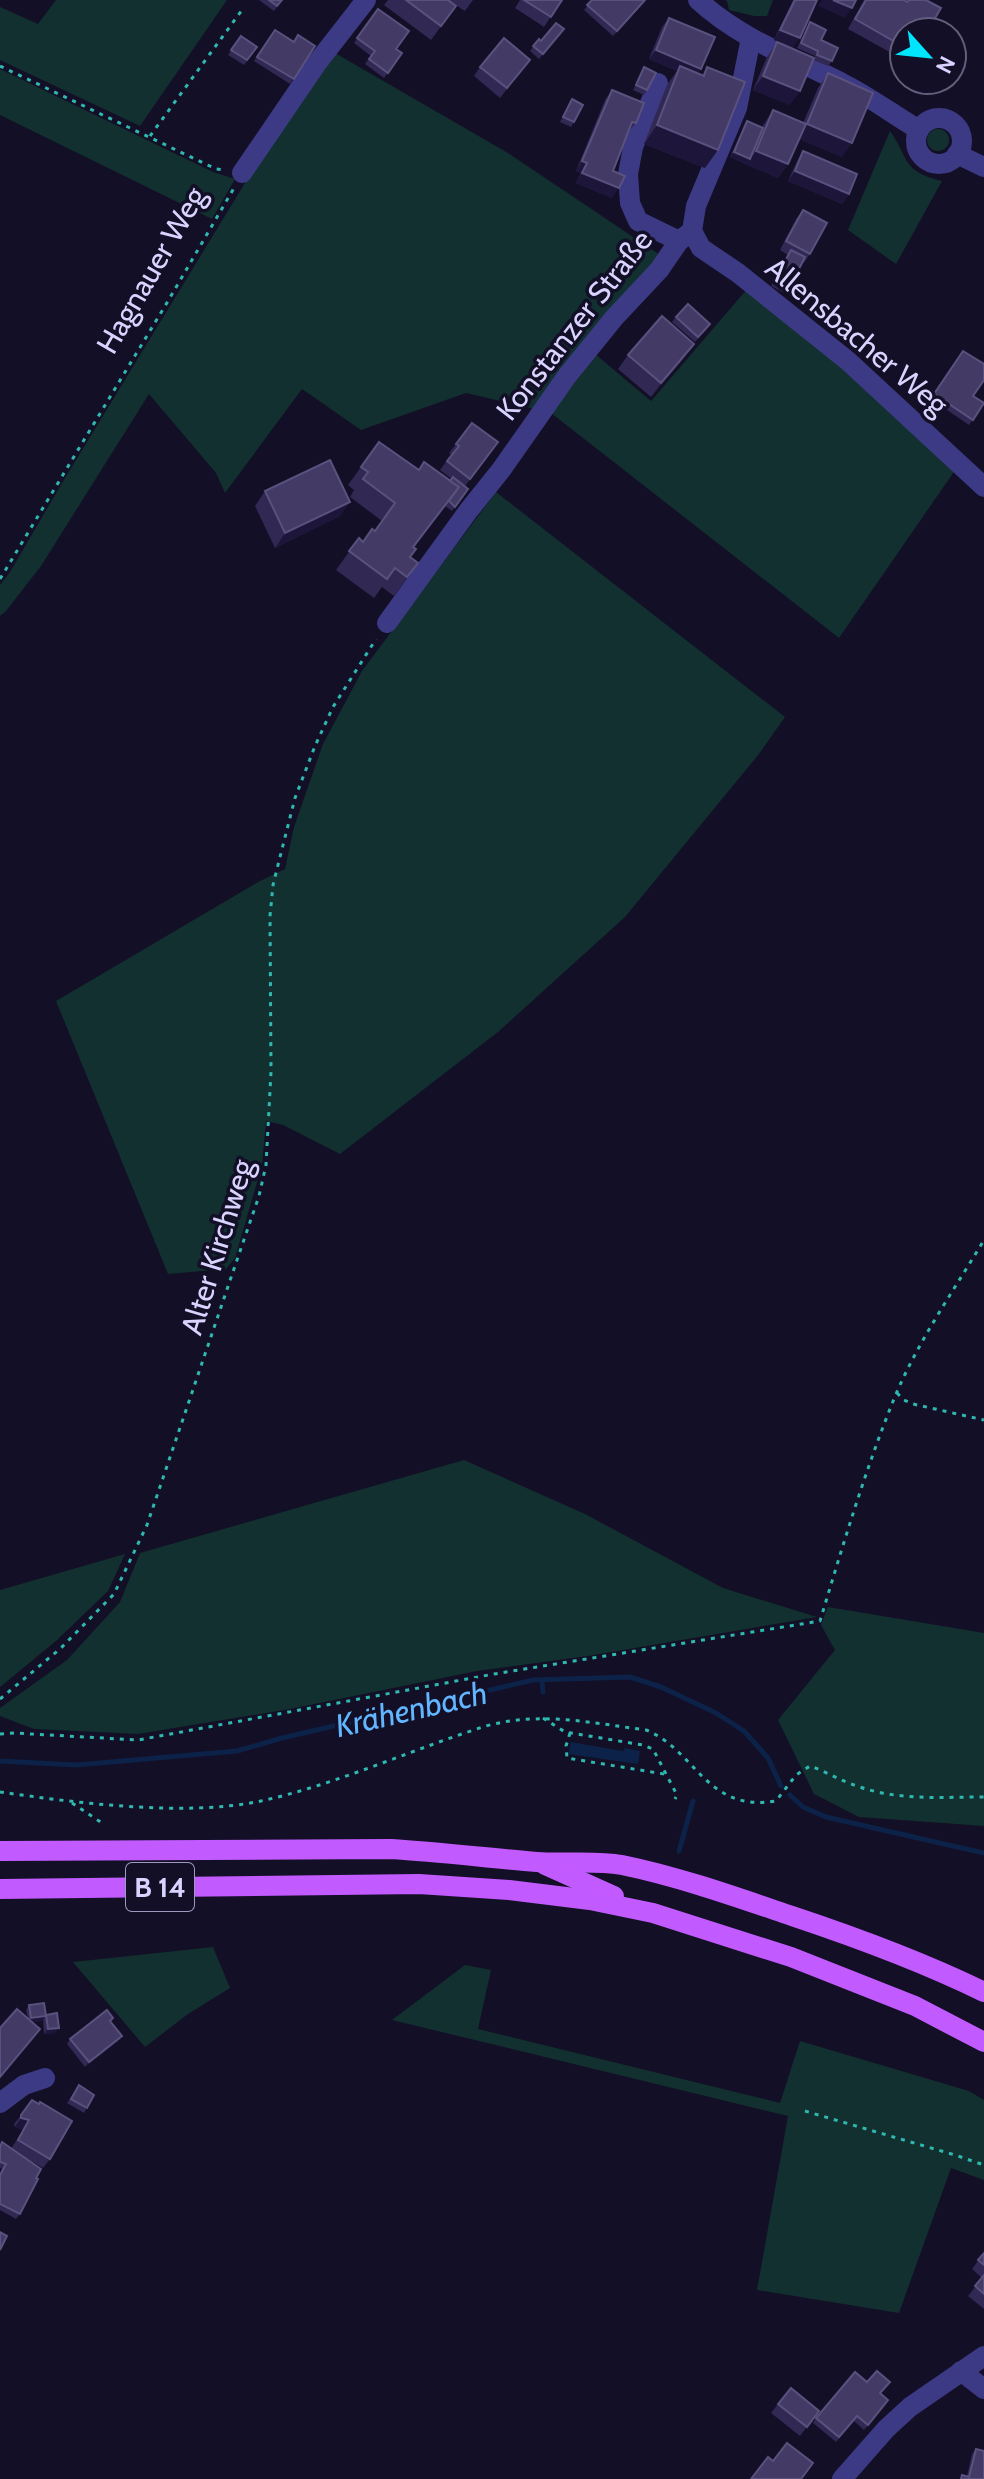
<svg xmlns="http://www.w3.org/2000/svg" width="984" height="2479" font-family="Cabin,sans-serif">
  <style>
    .green { fill: #12302f }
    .water { fill: #0c2248 }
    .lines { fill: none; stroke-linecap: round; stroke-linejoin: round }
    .stream { stroke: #0c2248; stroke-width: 5 }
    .path { stroke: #2fb8b0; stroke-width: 3; stroke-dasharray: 4 6; stroke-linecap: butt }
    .minor { stroke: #3d3a85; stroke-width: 20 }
    .major { stroke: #c25bff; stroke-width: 20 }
    .wall { fill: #312854 }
    .shaded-wall { fill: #1d163a }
    .building { fill: #433a66; stroke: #5a527e; stroke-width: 2 }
    .labels { text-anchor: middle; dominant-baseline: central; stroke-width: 7; stroke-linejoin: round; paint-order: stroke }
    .shield { fill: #130f26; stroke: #9e99be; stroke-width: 2 }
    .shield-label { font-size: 28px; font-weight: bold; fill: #d9d4ff }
    .street-label { font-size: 30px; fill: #d9d4ff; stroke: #130f26 }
    .water-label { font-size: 32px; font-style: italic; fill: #62b6ff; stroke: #130f26 }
  </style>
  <rect width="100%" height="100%" fill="#130f26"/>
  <g class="green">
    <polygon points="56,0 227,0 140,126 0,60 0,7 38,24"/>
    <polygon points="725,0 773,0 767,16 754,16 729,10 727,1"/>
    <polygon points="335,53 508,153 660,255 535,409 466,393 361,430 302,389 225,493 216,473 149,394 41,566 6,611 0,616 0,585 10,572 62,483 248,178"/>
    <polygon points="0,69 213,172 235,179 212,219 0,115"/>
    <circle cx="938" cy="140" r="11"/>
    <path d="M890 131C910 159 901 171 942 181L896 264 848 230Z"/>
    <polygon points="748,288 958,466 839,638 551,413 594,353 651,401"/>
    <polygon points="496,492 785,717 759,754 625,917 498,1032 340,1154 283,1125 266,1121 262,1165 235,1258 226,1269 168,1274 56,1001 258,882 285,869 294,827 323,744 362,671"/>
    <polygon points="464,1460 585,1514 723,1588 817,1617 588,1656 477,1671 290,1709 138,1734 34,1729 0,1716 0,1708 67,1660 120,1602 140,1553"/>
    <polygon points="125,1554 108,1591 56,1641 0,1687 0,1590"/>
    <polygon points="828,1607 984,1633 984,1826 859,1817 814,1794 778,1720 835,1650 821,1625"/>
    <polygon points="213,1947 230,1988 188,2014 145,2047 73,1962"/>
    <polygon points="465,1965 491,1970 478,2029 780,2103 800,2041 969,2091 984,2100 984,2180 951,2168 899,2313 757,2290 788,2116 392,2020"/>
  </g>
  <polygon class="water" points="571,1742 623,1751 625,1748 640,1751 638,1764 568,1754"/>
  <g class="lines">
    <g class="stream">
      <polyline points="542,1680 543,1692"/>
      <polyline points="0,1761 76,1765 237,1751 282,1738 533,1680 630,1677 661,1687 716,1713 744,1731 768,1758 781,1786"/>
      <polyline points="790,1795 803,1807 826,1817 984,1853"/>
      <polyline points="679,1851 693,1801"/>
    </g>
    <g class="path">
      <polyline points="0,66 216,169 225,170"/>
      <polyline points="150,136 242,10"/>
      <polyline points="0,579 168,301 234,188"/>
      <polyline points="897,1393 904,1400 913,1404 984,1420"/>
      <polyline points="0,1699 61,1648 114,1594 147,1525 237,1260 259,1196 266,1165 271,1072 270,916 273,885 281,853 295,798 315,746 333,707 376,639"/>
      <polyline points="543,1718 565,1732 643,1745 653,1749 677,1795 675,1799"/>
      <polyline points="570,1733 566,1746 567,1758 664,1774"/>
      <path d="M0 1734 14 1733 138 1740 494 1674 820 1621C843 1545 866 1467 896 1394 919 1340 954 1290 984 1240"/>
      <path d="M0 1792C78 1803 184 1817 261 1801 335 1785 413 1749 486 1726 540 1711 592 1723 646 1730 696 1750 706 1813 776 1801L796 1775 810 1766C827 1772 841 1781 857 1786 898 1801 942 1797 984 1797"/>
      <polyline points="72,1803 102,1823"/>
      <polyline points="805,2111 955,2155 984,2165"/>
    </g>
    <g class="minor">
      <path d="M698 0C740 39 794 58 844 84 870 97 894 115 919 130"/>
      <polyline points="658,83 633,147 628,174 630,203 638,221 679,241"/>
      <circle cx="939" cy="141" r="23"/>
      <polyline points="957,154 984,167"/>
      <polyline points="242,173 317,63 366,0"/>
      <polyline points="692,231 701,248 738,273 848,361 984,487"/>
      <polyline points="387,623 469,510 501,470 567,376 614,318 659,270 679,241 692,231 696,206 737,108 751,38"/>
      <polyline points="0,2103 24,2085 45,2078"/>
      <polyline points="961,2371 984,2389"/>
      <polyline points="842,2479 886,2429 910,2407 984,2356"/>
    </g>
    <g class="major">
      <path d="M0 1851 391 1849C440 1852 488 1858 537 1862 565 1864 594 1860 622 1865 680 1877 736 1897 792 1916 858 1938 921 1961 984 1992"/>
      <polyline points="545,1865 614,1896"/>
      <polyline points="0,1889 419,1884 509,1890 590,1900 653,1913 791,1957 915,2006 984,2042"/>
    </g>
  </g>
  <g class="wall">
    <polygon points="259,0 282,0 274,11"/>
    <polygon points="388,0 448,0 456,6 431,40 384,5"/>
    <polygon points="448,0 473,0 465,11"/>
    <polygon points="520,0 562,0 544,27 515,8"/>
    <polygon points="592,0 646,0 613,36 584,10"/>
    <polygon points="793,0 817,0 793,48 774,40"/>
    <polygon points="864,0 904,0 906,2 907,0 926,0 904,32 904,60 848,29"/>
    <polygon points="378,9 396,49 402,53 384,78 365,64 371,56 354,43"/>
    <polygon points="669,18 698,73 702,75 707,67 705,168 644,144 667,85 677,71 649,59 662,27"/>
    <polygon points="810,22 821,40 832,61 828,66 813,60 815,56 797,48"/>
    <polygon points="275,30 293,42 315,46 290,84 254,61"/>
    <polygon points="560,34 539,59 530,51 539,39 541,41"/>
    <polygon points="241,36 257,47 244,65 228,55"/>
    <polygon points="777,42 790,105 753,90 767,57"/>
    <polygon points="530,60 500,98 474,76 480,67"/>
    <polygon points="644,67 647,90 644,95 633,90"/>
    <polygon points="828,73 842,157 799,139 788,164 778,178 730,157 744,126 747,121 762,127 773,110 803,123 818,88"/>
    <polygon points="612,90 636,123 628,132 613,171 612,198 576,183 581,173 576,171 605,100"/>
    <polygon points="572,99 574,122 571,127 560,122"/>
    <polygon points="803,151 849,194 842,204 788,181 797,161"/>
    <polygon points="803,210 810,254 804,263 803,263 786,294 771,286 788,255 780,250 796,219"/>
    <polygon points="676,317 707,329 695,342 672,322"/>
    <polygon points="963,351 973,396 984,403 969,425 931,399"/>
    <polygon points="628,355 684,358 651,397 618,369"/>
    <polygon points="472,423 498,442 465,486 468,489 452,511 445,506 414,548 410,557 418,563 394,596 382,587 374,598 336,570 359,538 363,542 375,531 382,521 350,497 354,490 348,485 379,442 419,470 450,481 452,479 440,470 451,455 449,453"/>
    <polygon points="265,491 340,516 275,548 255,506"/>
    <polygon points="29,2005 46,2016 55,2033 44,2034 43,2020 32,2022 33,2039 26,2010"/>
    <polygon points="111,2022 118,2041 85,2067 67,2044 70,2039"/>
    <polygon points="79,2085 94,2095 84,2113 67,2103"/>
    <polygon points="21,2115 50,2159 43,2168 21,2155 20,2214 16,2219 0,2210 0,2173 2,2169 0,2168 0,2145 11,2149 23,2130 15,2127 14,2124"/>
    <polygon points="984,2253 984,2309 968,2296 982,2278 972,2269"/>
    <polygon points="880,2394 885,2405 864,2430 854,2421 836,2442 813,2423 816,2418"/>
    <polygon points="778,2404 819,2411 800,2436 771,2413"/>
    <polygon points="976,2449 984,2479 960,2479 962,2475 967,2476 972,2454"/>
  </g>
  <g class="shaded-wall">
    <polygon points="822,0 833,0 852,8 845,18 818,6"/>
    <polygon points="780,30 800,38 793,48 774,40"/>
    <polygon points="656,50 701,69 695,78 680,66 677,71 649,59"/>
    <polygon points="763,76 800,91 790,105 753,90"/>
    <polygon points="807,124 852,143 842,157 797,138"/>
    <polygon points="657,125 718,150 705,168 644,144"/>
    <polygon points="756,151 788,164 778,178 746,165"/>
    <polygon points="734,152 750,159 747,164 730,157"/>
    <polygon points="582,161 587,163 581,173 576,171"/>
    <polygon points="795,171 849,194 842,204 788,181"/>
    <polygon points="582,173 619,188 612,198 576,183"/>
    <polygon points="694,344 684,358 651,397 661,383"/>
    <polygon points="350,502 340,516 275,548 285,533"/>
    <polygon points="46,2016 42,2021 28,2023 31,2018"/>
    <polygon points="59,2028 55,2033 44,2034 48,2029"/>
    <polygon points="40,2029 33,2039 0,2079 0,2077"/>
    <polygon points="122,2036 118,2041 85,2067 89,2062"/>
    <polygon points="21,2118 29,2120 23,2130 15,2127"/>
  </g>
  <g class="building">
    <polygon points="269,0 282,0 277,6"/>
    <polygon points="406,0 448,0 456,6 441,26"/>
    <polygon points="524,0 562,0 551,17"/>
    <polygon points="592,0 645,0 617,31 587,5"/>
    <polygon points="795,0 817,0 800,38 780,30"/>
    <polygon points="833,0 856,0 852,8"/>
    <polygon points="866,0 904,0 907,2 909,0 926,0 941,8 927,32 904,32 904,47 855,19"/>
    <polygon points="378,9 409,31 396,49 402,53 388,73 369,59 375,51 357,38"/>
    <polygon points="669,18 715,37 701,69 656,50"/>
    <polygon points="810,22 826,30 821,40 838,48 832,61 817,55 818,51 801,43"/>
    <polygon points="556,23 564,29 543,54 533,46 539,39 541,41"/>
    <polygon points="275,30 294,42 298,35 315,46 294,79 257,57"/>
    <polygon points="241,36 257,47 247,60 231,50"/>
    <polygon points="504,38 530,60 507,88 480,67"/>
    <polygon points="777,42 814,58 800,91 763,76"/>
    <polygon points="680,66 704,76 707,67 745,82 718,150 657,125"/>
    <polygon points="644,67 656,73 647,90 636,85"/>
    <polygon points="828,73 873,93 852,143 807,124"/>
    <polygon points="612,90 644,103 636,123 632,122 613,171 625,176 619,188 582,173 587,163 582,161"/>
    <polygon points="572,99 583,105 574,122 563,117"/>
    <polygon points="773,110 806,124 788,164 756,151"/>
    <polygon points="747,121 763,128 750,159 734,152"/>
    <polygon points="803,151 857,174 849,194 795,171"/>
    <polygon points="803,210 827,223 810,254 786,241"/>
    <polygon points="791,250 805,257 789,289 774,281"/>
    <polygon points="688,304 710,324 698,337 676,317"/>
    <polygon points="662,316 694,344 661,383 628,355"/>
    <polygon points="963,351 984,364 984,380 973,396 984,403 973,420 934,394"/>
    <polygon points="472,423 498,442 470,479 447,461 459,446 456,444"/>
    <polygon points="379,442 419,470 424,462 459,487 413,547 416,549 410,557 418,563 407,577 395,568 387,579 349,551 359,538 363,542 372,529 375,531 395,503 363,479 368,472 361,467"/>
    <polygon points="330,460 350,502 285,533 265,491"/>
    <polygon points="453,477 468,489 455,507 449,501 459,487 450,481"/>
    <polygon points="44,2003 46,2016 31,2018 29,2005"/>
    <polygon points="17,2009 40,2029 0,2077 0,2028"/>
    <polygon points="107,2010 113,2018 110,2021 122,2036 89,2062 70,2039"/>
    <polygon points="57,2013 59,2028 48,2029 46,2015"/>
    <polygon points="79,2085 94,2095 87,2108 71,2099"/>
    <polygon points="32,2100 39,2104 40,2102 72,2121 50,2159 18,2140 29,2120 21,2118 21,2115"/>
    <polygon points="2,2142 41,2169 36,2178 38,2179 20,2214 0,2204 0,2175 6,2164 0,2162 0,2147"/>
    <polygon points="0,2232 7,2236 0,2250"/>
    <polygon points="984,2253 984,2265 978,2260"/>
    <polygon points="984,2275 984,2294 975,2286"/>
    <polygon points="877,2371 890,2382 880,2393 888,2400 868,2425 857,2416 839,2437 816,2418 855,2372 867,2382"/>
    <polygon points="791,2388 819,2411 807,2427 778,2404"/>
    <polygon points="787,2443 813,2463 801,2479 751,2479 768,2457 773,2461"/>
    <polygon points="976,2449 984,2451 984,2479 961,2479 962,2475 969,2477"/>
  </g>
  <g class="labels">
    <rect class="shield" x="126" y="1863" width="68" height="48" rx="6"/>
    <g class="shield-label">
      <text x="160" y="1887">B 14</text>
    </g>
    <g class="street-label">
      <text transform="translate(151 270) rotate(-60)">Hagnauer Weg</text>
      <text transform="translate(574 325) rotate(-52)">Konstanzer Straße</text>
      <text transform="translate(857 336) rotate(40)">Allensbacher Weg</text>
      <text transform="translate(217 1247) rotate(-73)">Alter Kirchweg</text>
    </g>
    <g class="water-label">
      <text transform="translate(411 1709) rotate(-13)">Krähenbach</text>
    </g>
  </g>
  <g transform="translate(928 56) rotate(117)"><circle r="38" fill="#130f26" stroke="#625e7d" stroke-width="2"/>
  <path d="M0-6L14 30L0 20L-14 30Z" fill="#00e5ff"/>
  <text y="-12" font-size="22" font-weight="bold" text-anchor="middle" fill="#d9d4ff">N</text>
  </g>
</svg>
